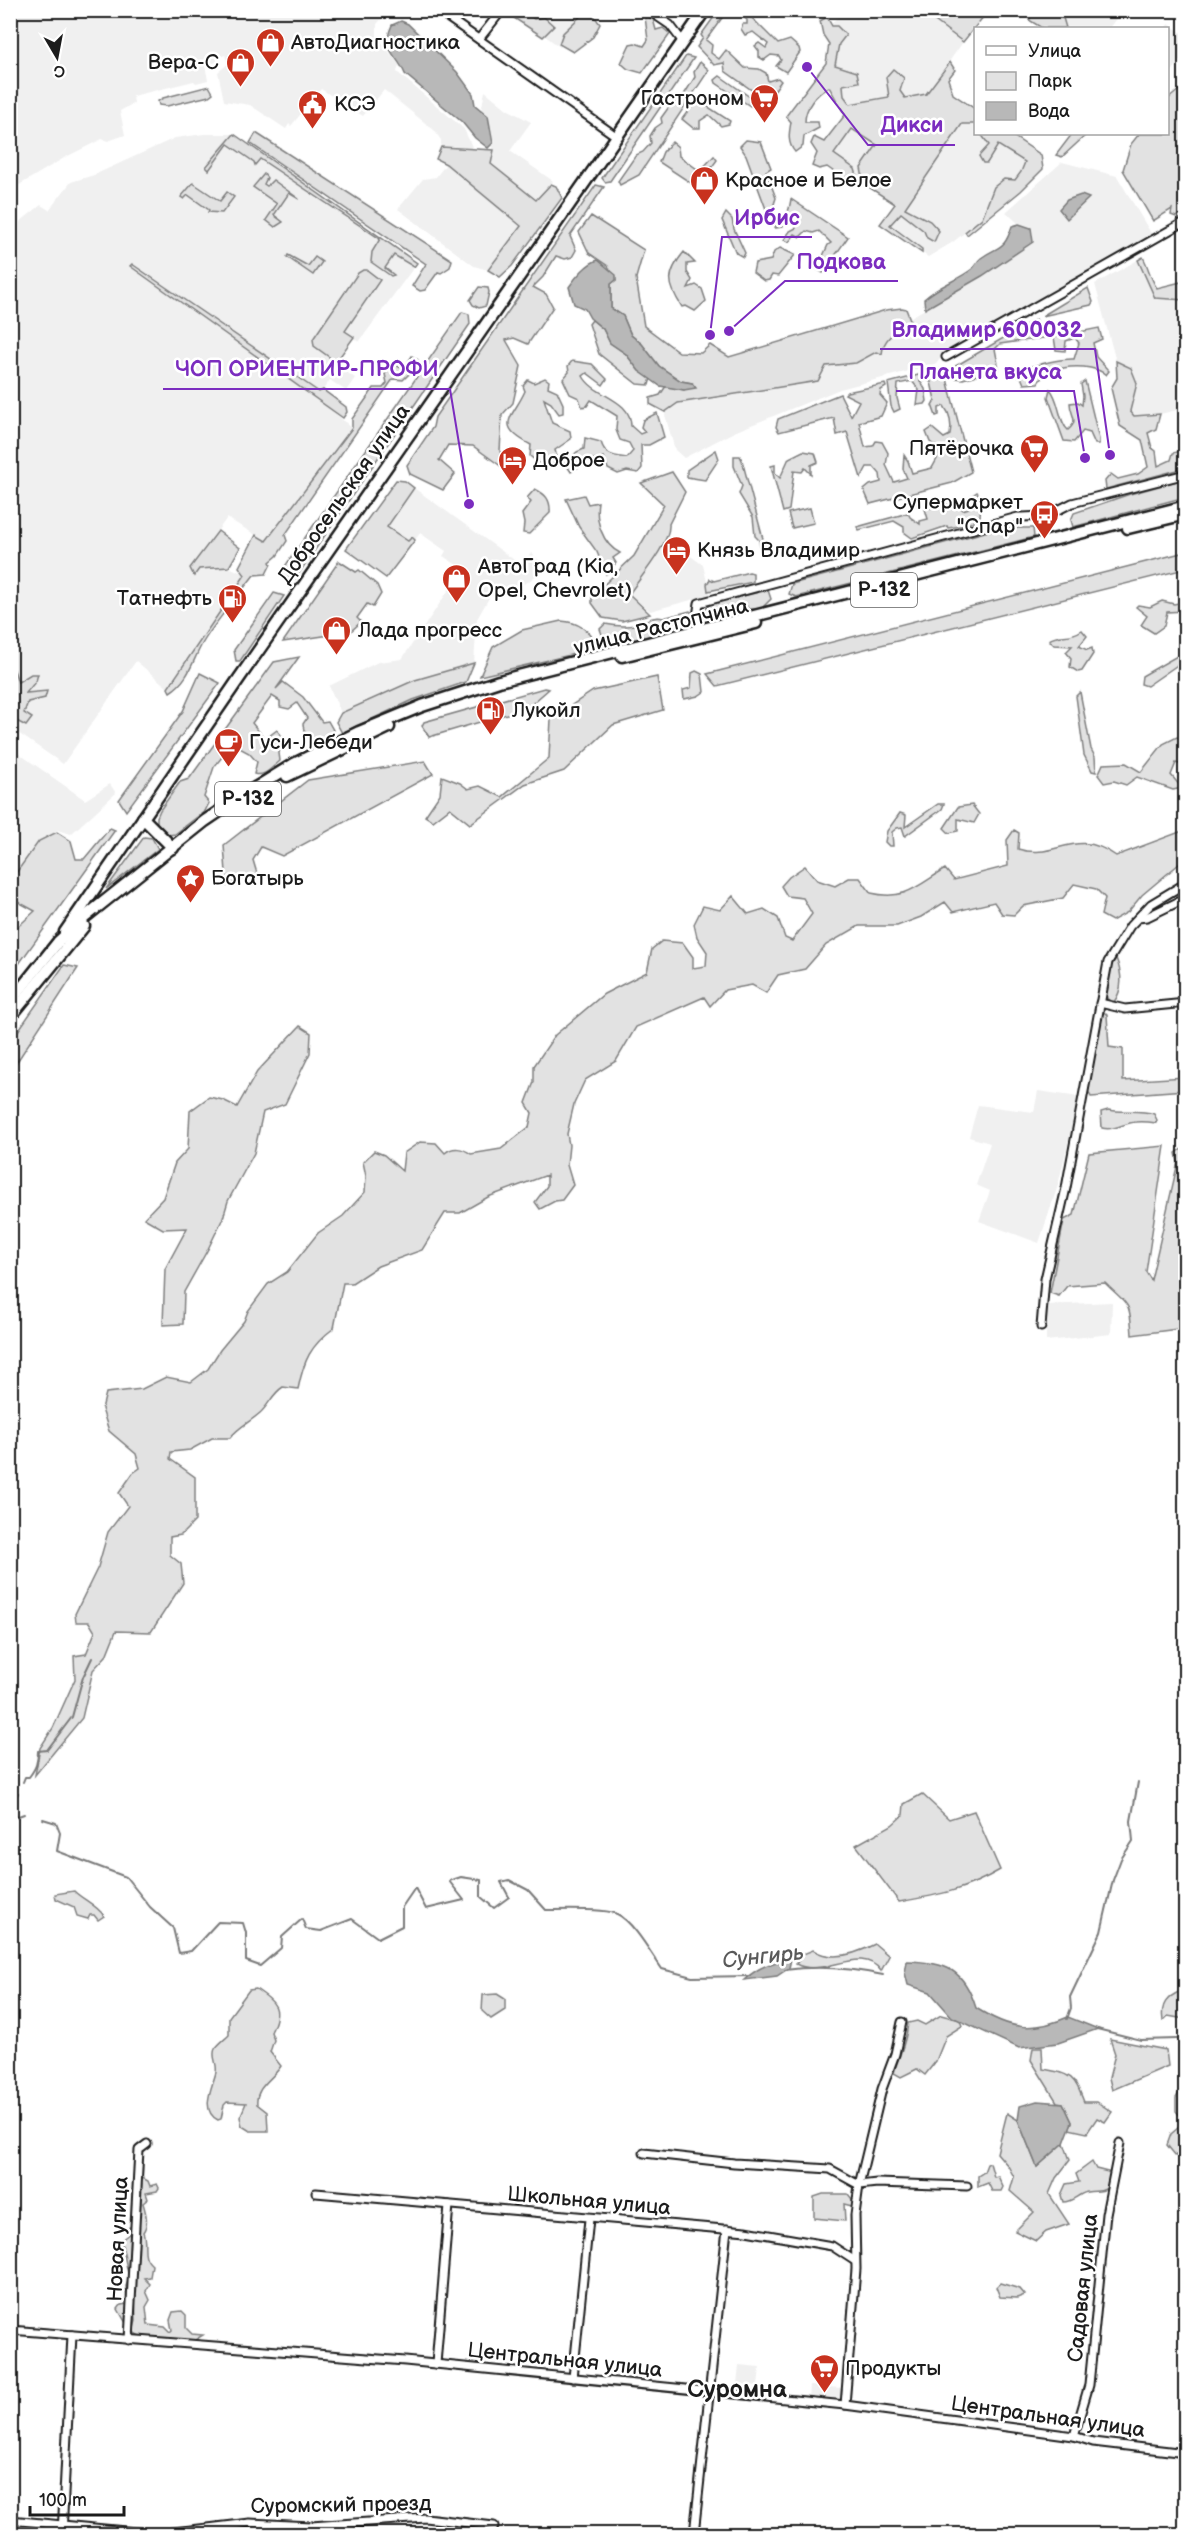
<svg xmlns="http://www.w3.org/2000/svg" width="1196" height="2545" font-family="'Balsamiq Sans',sans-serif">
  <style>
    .built { fill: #f0f0f0 }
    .green { fill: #e2e2e2; stroke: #7f7f7f; stroke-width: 1.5 }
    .water { fill: #b8b8b8; stroke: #7a7a7a; stroke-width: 1.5 }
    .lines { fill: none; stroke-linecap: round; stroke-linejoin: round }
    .stream { stroke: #7a7a7a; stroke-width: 2 }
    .minor-casing { stroke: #1c1c1c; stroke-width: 11 }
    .primary-casing { stroke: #1c1c1c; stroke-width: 15 }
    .trunk-casing { stroke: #1c1c1c; stroke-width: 15 }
    .minor { stroke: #fff; stroke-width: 7 }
    .primary { stroke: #fff; stroke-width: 10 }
    .trunk { stroke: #fff; stroke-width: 10 }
    .labels { text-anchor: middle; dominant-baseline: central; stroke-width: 5; stroke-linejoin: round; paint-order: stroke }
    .shield { fill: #fff; stroke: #606060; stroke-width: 1.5 }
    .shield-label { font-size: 20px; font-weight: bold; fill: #1c1c1c }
    .poi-label { font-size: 21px; fill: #1c1c1c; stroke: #fff; text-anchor: start }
    .street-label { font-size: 21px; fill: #1c1c1c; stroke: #fff }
    .water-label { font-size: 22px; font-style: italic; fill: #5a5a5a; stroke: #fff }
    .quarter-label { font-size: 24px; font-weight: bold; fill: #1c1c1c; stroke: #fff }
    .leader { fill: none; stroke: #7b2cbf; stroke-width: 2 }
    .callout-dot { fill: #7b2cbf; stroke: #fff; stroke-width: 2 }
    .callout-label { font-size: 22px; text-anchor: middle; font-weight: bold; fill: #7b2cbf; stroke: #fff; stroke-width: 5; stroke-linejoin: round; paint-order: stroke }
  </style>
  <rect width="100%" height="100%" fill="#fff"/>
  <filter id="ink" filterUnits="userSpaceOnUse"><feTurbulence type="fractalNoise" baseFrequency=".0167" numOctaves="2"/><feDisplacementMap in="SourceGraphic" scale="12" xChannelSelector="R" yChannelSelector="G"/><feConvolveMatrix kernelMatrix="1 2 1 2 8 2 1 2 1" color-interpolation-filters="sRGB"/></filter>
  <g filter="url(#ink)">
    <g class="built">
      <polygon points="510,10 586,11 560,47"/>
      <polygon points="11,11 389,11 377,24 377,36 399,65 397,72 464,129 473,149 441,147 441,140 434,130 384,90 363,116 321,89 291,126 289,124 286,129 250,105 224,101 218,72 228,64 225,55 217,58 218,62 205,65 208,80 196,83 194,81 133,96 134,103 120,111 125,135 108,141 102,139 64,158 11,190"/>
      <polygon points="842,11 922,11 963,42 926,94 848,110 835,65 829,27"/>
      <polygon points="1035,11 1122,11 1109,28 1042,28 1029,20"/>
      <polygon points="1169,24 1185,35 1186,52 1169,76 1168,28 1165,28"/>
      <polygon points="485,91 507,109 531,122 510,151 553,181 536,200 491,164 493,143 488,117 481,111"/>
      <polygon points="975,115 976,134 1002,134 1038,159 1020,188 953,242 928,257 880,224 894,204 822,156 847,119"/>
      <polygon points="204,134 234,134 417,263 359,342 353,338 335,364 355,378 346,391 330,380 317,398 352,428 266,541 227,518 190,568 229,567 246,575 168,688 136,661 63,764 11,728 11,231 16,225 41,205 49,210 71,182 94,175 175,138"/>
      <polygon points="1062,162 1117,176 1152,235 941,358 936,364 840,389 734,432 684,458 675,450 665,415 665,412 677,403 818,381 826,366 982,276 1032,243 1031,228 1019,224 1006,212"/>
      <polygon points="446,164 521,226 488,270 474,266 398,209 423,179 436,177"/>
      <polygon points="1143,257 1156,294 1185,286 1185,408 1132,421 1095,284"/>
      <polygon points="414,488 521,565 531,553 546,567 528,582 490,596 477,619 474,663 415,680 341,713 329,686 378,662 402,659 463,569 443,556 446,551 420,533 415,540 412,537 409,541 387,527"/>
      <polygon points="666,538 703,565 710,595 650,611 629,594"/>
      <polygon points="11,748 85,800 110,784 116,793 71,834 57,830 11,879"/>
      <polygon points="1038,1091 1079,1097 1058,1185 1039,1243 979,1221 990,1191 976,1185 990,1143 969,1137 978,1105 1034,1112"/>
      <polygon points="1112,1302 1111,1334 1046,1341 1046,1305"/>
      <polygon points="739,2365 760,2367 758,2386 737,2384"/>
      <polygon points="810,2386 843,2388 842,2403 809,2400"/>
    </g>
    <g class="green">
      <polygon points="587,10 593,11 592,13 600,24 593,37 573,52 559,44 563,33"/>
      <polygon points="719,10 727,11 706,40 712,45 711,53 719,59 726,50 745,68 759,69 766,73 768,81 778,78 781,81 767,101 725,71 724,63 714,65 697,47 703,38 701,35"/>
      <polygon points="510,11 528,11 527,14 534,19 544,17 554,26 543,37 511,16"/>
      <polygon points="737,11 746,12 778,44 790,40 799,48 800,52 786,72 776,66 781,60 779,56 771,55 764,60 759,57 759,51 755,46 759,43 766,48 768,44 753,32 745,35 741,29 743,24 747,24 747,20"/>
      <polygon points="912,11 988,11 963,42 928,16 923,18"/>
      <polygon points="1031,11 1061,11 1066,28 1042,28 1029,20 1033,14"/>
      <polygon points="645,17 653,19 656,30 663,28 670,34 642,73 628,69 621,63 630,44 635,43 644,46 648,40"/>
      <path d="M827 17 832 26H837L846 35 839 44 835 65 857 72 859 82 843 85 844 96 850 104 889 97 886 77 893 69 904 78 900 91 905 98 926 94 950 62 955 70 948 79 953 94 975 109V124H962L905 208 930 221 939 231 934 242 927 238 924 231 901 213 890 225 922 249V253L880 224 895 204 864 184 861 168 877 145 852 129 834 154 855 169 858 179 850 183 827 167 819 169 812 166 817 153 811 144 814 137 824 142 845 115 829 87C816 94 805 107 805 122H818L819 128 804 136 803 146 795 152C787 143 789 133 791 122L786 116 826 63 829 44 823 35 820 21Z"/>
      <polygon points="686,56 694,58 610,181 605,182 602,178"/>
      <polygon points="700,62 709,70 639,175 620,185 618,181 636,155 643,152 651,143 650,136 655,128 662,123 661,118 671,104 682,98 695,77 694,72"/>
      <polygon points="720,76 754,100 755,105 750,106 716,83 715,80"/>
      <polygon points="1185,85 1185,212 1176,217 1171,215 1172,209 1153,221 1123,170 1131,144 1139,134 1168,134 1168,99"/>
      <polygon points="209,86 213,93 209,96 167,106 159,105 158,101 163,98"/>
      <polygon points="699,101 730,121 729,124 721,126 709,115 700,121 700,128 693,128 682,119 694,103"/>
      <polygon points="256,133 452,260 450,267 441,273 438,272 425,290 420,291 412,286 426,264 250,143"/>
      <polygon points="234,134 417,263 414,267 394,255 385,268 394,275 391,276 371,262 372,252 380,239 260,159 255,165 254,162 228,144 209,170 206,167"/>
      <polygon points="981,134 1010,134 1041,155 1043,169 1021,191 967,235 965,232 982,218 994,187 1004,179 1015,180 1021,172 1025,162 998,145 987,163 983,163 979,156 989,145"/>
      <polygon points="1072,134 1087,134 1062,157 1056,155"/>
      <polygon points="746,140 761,142 771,168 766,171 767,174 776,198 771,213 766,209 746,155 740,146"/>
      <polygon points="672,142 678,147 679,156 700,171 714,156 717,160 697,187 659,162 663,152"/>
      <polygon points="441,147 494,150 491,164 536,200 551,184 556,186 562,198 512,266 500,277 488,270 521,226 446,164 436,159"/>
      <polygon points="264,174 267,178 264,184 267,186 273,180 299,199 289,193 274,215 283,222 275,227 266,220 277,204 253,187"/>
      <polygon points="193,183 220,201 227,192 234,197 222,213 208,212 209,210 188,195 184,199 181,197"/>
      <polygon points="596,185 604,187 570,236 576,250 572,257 565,259 556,256 543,277 533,287 546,294 553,307 528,344 514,338 506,340 521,366 513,403 502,415 500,451 503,460 502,467 473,446 448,445 439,460 455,474 443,490 410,474 407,465 433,427 435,417"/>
      <path d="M791 199 848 237 823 273 812 266 814 262 822 258 828 245 831 243 819 231 813 233 806 231 800 237 795 234 789 242 784 240 790 231 796 228V222L792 218 782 227 775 228 777 221C789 216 789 210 791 199Z"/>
      <polygon points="726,213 732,219 734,229 745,253 743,257 736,253 722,220"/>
      <path d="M591 216 644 250 636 278 644 326 679 352 701 353 710 345 729 357 886 310 902 308 906 309 911 322C897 331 883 337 882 354L876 352 856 363 826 366 818 381 678 403 665 412 650 404V398L660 395 666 386 684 390 692 383 681 381 659 366 642 344 631 335 623 316 611 308V284L616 280 608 266 589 253 579 232Z"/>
      <polygon points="780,248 795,255 778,276 772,275 769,280 764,281 753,273 755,263 771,260 774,252"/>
      <path d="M684 252 695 263 687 264V272L692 280 688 288 696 285 702 289 706 301 695 311 686 306 682 307C667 284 666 274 684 252Z"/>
      <polygon points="288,255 308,266 315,257 322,262 313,275 287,257"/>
      <path d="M1143 257C1149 268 1150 278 1157 288L1185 281V300L1155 298 1138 260Z"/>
      <polygon points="132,264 319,392 323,390 346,407 347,412 343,418 130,266"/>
      <polygon points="363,270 367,270 380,280 345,331 354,337 336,362 314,346 313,339 358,273"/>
      <polygon points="479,287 488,288 489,292 486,306 479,308 473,305 470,300"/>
      <polygon points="1088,288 1093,302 1091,305 1042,316"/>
      <polygon points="462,312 469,314 470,324 295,579 284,580 281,572"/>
      <polygon points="1036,319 1044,338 1000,344 995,349 999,369 963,379 956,378 954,367"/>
      <polygon points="592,320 603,329 610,343 626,354 639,371 651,378 649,385 637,384 599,354 589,324"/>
      <path d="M1099 328 1102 339 1093 343 1096 357 1109 371 1106 375C1091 362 1048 364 1038 383L1024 384 1021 377 1013 374 1017 370C1035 366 1056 358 1074 359L1079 343 1075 338 1066 341 1065 351 1056 350 1054 337Z"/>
      <path d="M412 356 418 360 411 372 403 380 393 379 285 535 287 541 277 556 270 562 271 564 266 574 254 575C239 595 212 625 201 646 192 663 188 681 170 692L168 688 245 575 239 567 256 535 266 541 352 428V419L374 388H383L387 383 385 374 394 363 399 367 404 368Z"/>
      <path d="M572 361 592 364 607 379 603 385 587 373 583 376C594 397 631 398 631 426L640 434 645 432 641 427 643 420 657 413 664 437 649 445H641L642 468 638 473 627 471 618 474 608 469 604 457 587 461 571 472 565 463 577 452 584 449 585 438 601 442C605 456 614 456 627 458L633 451 629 443 620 440 616 430 617 416 591 400 587 406 582 407 579 398 570 394 563 379 569 372 568 366Z"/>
      <polygon points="1116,361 1131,368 1137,383 1130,411 1134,416 1160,414 1156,429 1148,433 1152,448 1156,451 1158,466 1171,460 1173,453 1185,450 1185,468 1106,489 1105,481 1111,474 1118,479 1138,474 1148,467 1142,440 1120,426 1111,388 1117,378"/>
      <path d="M941 369 945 371 971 472 952 483 870 504 864 490 870 485 881 482 880 474 874 467H867L861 478 847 432 837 435 834 418 779 432 776 427 778 419 840 394 851 416 859 401 845 394 847 392 885 384 886 387 881 390 880 395 887 403 881 416 859 422 865 447 873 446 876 441 882 442 888 453 886 465 894 482 907 478 903 469 904 455 908 461 912 473 932 468 937 459 939 449 930 442 926 432 932 428 944 438 950 435C952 424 951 415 944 406L939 408V415L936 416 932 405 935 400 931 382 927 380 920 381 925 389 927 401 925 404 917 405 919 390 912 381 898 384 897 398 900 409 894 412 891 406 888 383Z"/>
      <path d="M545 378 549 381 548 387 557 391 563 404V413L559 414 551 403 544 399 552 423 570 431 571 439 555 450 558 461 551 466 538 463 530 456 531 445C493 425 513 418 525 391L523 386 528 380 534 383Z"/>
      <path d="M1085 381 1099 439V444H1095L1090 433 1083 431 1074 442 1064 441 1048 397 1050 389C1060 400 1058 421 1068 430 1080 420 1070 415 1070 403L1078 402 1082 405 1083 396 1081 384Z"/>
      <polygon points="716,450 719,459 705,480 687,477 687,470"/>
      <polygon points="803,451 815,453 818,462 811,465 811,474 805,468 802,472 794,471 789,510 783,512 771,466 775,465 775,473 780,478 789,458"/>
      <polygon points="734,456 740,456 742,460 766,550 764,552 760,548 759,540 755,536 753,517 739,494 742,486 734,466"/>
      <path d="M672 472 685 492 669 524C671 542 640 578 629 594L650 614 622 621 603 618 592 603V596L634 556 664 505 641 483Z"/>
      <polygon points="1185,479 1185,497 1073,527 1071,520 1074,513 1130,494"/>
      <polygon points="396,480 405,481 414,488 387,527 408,541 412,537 415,540 386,578 346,549"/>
      <path d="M535 489C545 494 551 499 550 513L529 534 523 533 524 523 522 514 531 502 527 498Z"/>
      <polygon points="977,492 981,498 980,517 967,525 948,528 947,526 912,538 904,532 904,527 894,521 859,530 857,527 908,513 910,517 920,524 920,521 928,519 925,509 956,502 963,510 969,508 965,500"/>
      <path d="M584 495 588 504 598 502C595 520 602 544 620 553L613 558 616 563 606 574 597 552 579 527 566 499Z"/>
      <polygon points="810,508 814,523 792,528 788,513"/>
      <polygon points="1000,528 1033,528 1034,537 796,597 789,594 792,584"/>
      <polygon points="218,531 240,548 229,567 199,569 194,576 190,568"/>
      <polygon points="1185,552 1185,569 717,686 707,674"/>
      <polygon points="339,561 356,572 359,570 377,585 381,594 373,607 367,604 357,618 361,622 350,632 283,642"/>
      <polygon points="749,572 753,573 753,582 708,591 707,584 710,579 714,581"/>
      <polygon points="768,590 771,599 761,609 748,609 746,604 729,609 724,617 711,620 702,616 710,604"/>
      <polygon points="274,593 284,596 240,661 236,661 234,650"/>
      <polygon points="1162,601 1174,604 1183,602 1185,603 1185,611 1167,612 1164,626 1154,633 1141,625 1147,616 1136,607 1138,605 1150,607"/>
      <path d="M690 611 693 614V625L617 644 603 637 600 629 605 624C615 626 625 627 635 625 644 622 654 615 663 618Z"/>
      <path d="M561 621C579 622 589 630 598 646L596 649 480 676 493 647 522 630Z"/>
      <path d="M1082 630 1087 636 1079 646 1087 650 1092 648 1093 654 1082 671 1078 672 1070 667 1071 658 1066 652 1072 646 1054 645 1049 640C1061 633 1069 639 1082 630Z"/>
      <polygon points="1177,656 1185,656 1183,661 1147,686 1141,684 1142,676"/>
      <path d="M299 657 276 689 283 682 303 697 322 722 328 721 333 730 323 743 316 742 304 731 303 724 307 718 297 703 289 709 280 707V701L272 696 252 723 265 739 277 730 284 739 279 753 280 761C271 768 265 777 254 774L257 762 249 753 236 746 232 752H226L214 767 204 797 209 803 205 811 175 834 168 835 162 832 157 824V817L160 810 180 782 189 779 274 662Z"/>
      <polygon points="474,663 466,682 413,700 342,733 336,722 341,713 415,680"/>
      <polygon points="11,670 14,670 18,682 31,674 38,674 36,681 26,693 47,691 45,698 28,702 24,713 32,718 26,726 11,718"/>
      <polygon points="696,671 702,674 704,692 698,696 684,699 683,690 691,688 692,673"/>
      <polygon points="200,673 220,683 126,811 119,800 183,711"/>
      <polygon points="657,677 663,710 613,725 564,771 525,784 470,824 450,808 433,821 425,816 440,794 442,776 460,783 468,789 480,786 502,797 549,758 551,719 593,691"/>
      <polygon points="544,688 549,689 527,708 429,737 422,726 424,722"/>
      <polygon points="1080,692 1091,749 1095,757 1096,772 1092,771 1084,755 1076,696"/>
      <polygon points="1177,737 1185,740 1185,766 1176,763 1171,775 1182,788 1173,790 1137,777 1126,785 1114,781 1104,783 1098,775 1103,764 1126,763 1141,772 1163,744"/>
      <polygon points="425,761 433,774 282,856 261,847 253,860 258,877 235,881 227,886 224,845 308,780"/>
      <polygon points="938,804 944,804 942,809 905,836 902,827 897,828 892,832 893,846 889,846 885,842 887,831 900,813 906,815 905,827"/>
      <polygon points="972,805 979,814 974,823 958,819 958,831 949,833 944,828 958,807"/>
      <polygon points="110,828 115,830 11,975 11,933 35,911 11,898 11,880 39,841 57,832 71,841 76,859 84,859"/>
      <path d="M1014 830 1019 833 1018 849C1056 861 1074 826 1116 856L1185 830V859L1142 895 1128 912 1112 921 1101 915 1105 898 1096 889 1074 884 1063 898 1023 906 1014 915 1002 914 994 902 953 912 945 902 921 917 897 926H859L826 945 805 969 778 975 766 993 752 985 725 990 710 1006 704 997 636 1027 616 1061 585 1080 574 1104 567 1134 569 1145 567 1165 573 1185 562 1200 555 1201 540 1209 535 1202 547 1186V1175L488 1197 460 1213H445L422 1250 378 1266 352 1283H343L334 1328C310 1346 304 1360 298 1389L283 1387C272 1394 269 1405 260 1413 250 1422 238 1427 230 1438H212L190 1450 171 1452 170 1459 195 1477V1521L181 1535 170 1537V1555L181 1564 183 1583 151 1632 116 1631 106 1656 93 1670 82 1718 35 1775 40 1748 53 1728 75 1679 74 1656 86 1654 95 1632 89 1622H76L75 1614 98 1567 108 1532 128 1506 119 1493 133 1473 140 1468 136 1454 109 1431 102 1409 106 1393 142 1389 166 1377 191 1382 208 1369 220 1350 244 1321 248 1311 268 1284 287 1272 318 1233 343 1216 365 1192 366 1176 363 1162 374 1151 384 1155 402 1171 404 1153 420 1142 436 1143 445 1153C453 1146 463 1148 471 1154L501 1149 529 1127 532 1113 526 1103 534 1082V1066L555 1035 604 994 647 972 652 949 662 941 683 943 693 957V968L706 966 707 952 697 937 694 924 703 906 720 910 733 896 748 914 764 909 778 918 785 938 792 941 812 914 803 898 787 896 781 886 789 877 805 866 817 880 835 886 849 878H860L871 893C905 901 917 886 945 869L954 880 1008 866 1007 840Z"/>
      <polygon points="144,837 152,838 158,849 106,889"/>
      <path d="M1116 958C1122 973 1124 988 1114 1002L1109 1001 1105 995 1110 968Z"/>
      <polygon points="64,965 78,968 11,1071 11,1041"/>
      <polygon points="1102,1010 1107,1015 1109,1047 1123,1049 1123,1081 1185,1077 1185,1090 1091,1097 1088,1091"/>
      <polygon points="300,1026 311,1033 310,1053 285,1104 263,1112 254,1153 228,1201 223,1218 208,1249 184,1292 183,1324 163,1325 165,1269 187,1228 163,1229 144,1218 163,1198 175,1163 188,1149 190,1111 209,1097 223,1100 237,1107 257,1072"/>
      <path d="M1108 1110C1123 1113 1140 1109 1154 1114L1157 1120 1156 1123C1150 1122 1143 1121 1136 1122 1123 1123 1115 1131 1102 1128L1101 1112Z"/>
      <path d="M1165 1146 1146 1272 1151 1280 1178 1162 1176 1153 1185 1147V1328L1132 1335C1130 1299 1128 1306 1105 1283L1067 1286 1059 1296 1050 1293 1064 1220 1074 1215 1089 1153Z"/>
      <path d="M922 1794 949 1819 974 1811 1000 1870C966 1890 939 1895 899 1902L856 1845 892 1825 903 1815 904 1804Z"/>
      <path d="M74 1891C83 1900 97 1905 104 1916L98 1920 94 1915H90L88 1919 77 1916 74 1907 56 1899 55 1894Z"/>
      <path d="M875 1944 889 1956 881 1971C861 1943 824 1979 796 1964L803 1954 813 1950C832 1962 856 1954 875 1944Z"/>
      <path d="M256 1989C276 2003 283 2008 271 2032L274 2040 270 2052 281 2066C273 2079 255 2087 257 2104L267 2112 268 2131H250L242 2126 240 2117 246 2103 227 2102 224 2105 221 2119 218 2120C199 2110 213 2086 216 2072 218 2064 211 2056 215 2049 218 2044 225 2039 229 2035V2017L249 1990Z"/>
      <path d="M1181 1991H1185V2019L1168 2016 1163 2021C1160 2004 1167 1997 1181 1991Z"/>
      <polygon points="497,1994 505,1999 505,2010 491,2019 482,2011 483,1995"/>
      <path d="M941 2015 960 2020 962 2026 946 2036 936 2061 925 2075 917 2069 901 2077 894 2073C899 2054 906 2045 908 2023L917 2021 925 2025Z"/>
      <polygon points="1110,2039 1166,2050 1168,2066 1112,2090 1109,2078 1115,2054"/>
      <path d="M1033 2048H1042L1043 2069C1072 2074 1074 2076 1084 2102H1097L1112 2112 1105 2122 1097 2118 1087 2133 1069 2129 1072 2122 1063 2103 1057 2102 1031 2060Z"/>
      <polygon points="1185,2083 1185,2156 1176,2156 1167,2145 1171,2134 1185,2122 1176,2111 1176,2098"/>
      <polygon points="1007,2113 1018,2120 1037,2167 1064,2143 1070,2160 1056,2178 1049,2194 1069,2224 1046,2232 1036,2241 1015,2231 1034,2212 1010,2191 1014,2177 1008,2166 997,2153"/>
      <path d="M1092 2162 1096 2169 1112 2173 1108 2188C1099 2193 1096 2190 1087 2192 1078 2194 1073 2202 1063 2202L1061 2195 1066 2184 1079 2182 1076 2174Z"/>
      <polygon points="990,2163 994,2177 998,2176 1003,2187 1001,2191 992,2191 988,2183 978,2187 978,2176 984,2172 987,2164"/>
      <path d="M139 2176 148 2181 150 2186 157 2184 159 2188 157 2191 146 2193 148 2199 143 2203C146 2213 149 2224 143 2232 148 2244 140 2255 152 2265L150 2277 144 2278 150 2284 146 2291 150 2300 146 2307 148 2325 165 2327 170 2332 172 2330 170 2320 173 2312 182 2311 186 2315V2328L192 2334 203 2335 195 2340 141 2337 133 2332 136 2321 135 2296Z"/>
      <polygon points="823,2194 848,2194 852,2199 852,2206 844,2204 845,2221 814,2218 814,2197"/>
      <polygon points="131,2226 133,2227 127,2325 118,2309 121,2305 127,2304 126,2286 129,2278 121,2240 129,2234 128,2228"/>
      <polygon points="1000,2283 1020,2289 1025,2295 1017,2298 1000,2297 996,2287"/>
    </g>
    <g class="water">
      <path d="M401 21 408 24 457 72 473 94 475 105 488 116 493 143 488 148 475 138 462 122 405 74C397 53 380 51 392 25Z"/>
      <polygon points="1081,195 1089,198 1067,219 1059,209 1067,200"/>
      <path d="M1019 224 1031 228 1033 242 982 276 925 309 924 299C940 285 958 280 972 269 975 266 977 261 981 258 998 245 1004 252 1012 226Z"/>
      <path d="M598 260 616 275V280L611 284V308L623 316 631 335 642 344 659 366 681 381 692 383 696 388 684 390 660 386 639 371 626 354 610 343 603 329 590 318 585 309 574 304 569 287C575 278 587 263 598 260Z"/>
      <path d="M791 1959 789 1968 777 1976 744 1980C758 1967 772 1962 791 1959Z"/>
      <path d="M907 1961C946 1962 964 1969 976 2008 1009 2029 1032 2033 1068 2017L1098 2029 1058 2043 1019 2048 952 2017 930 1992 908 1985 905 1973Z"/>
      <polygon points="1037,2101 1063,2103 1072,2122 1064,2143 1037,2167 1018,2120 1020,2106"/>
    </g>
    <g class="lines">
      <g class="stream">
        <path d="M23 1782 25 1777H29C36 1768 38 1762 38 1751L47 1750 72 1717 83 1677 92 1658"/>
        <polyline points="15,1818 11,1808 18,1793"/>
        <polyline points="10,1819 24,1814"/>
        <path d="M43 1819 56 1823 60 1833 57 1851 126 1877 150 1907 173 1928 179 1953 191 1951 218 1922 243 1923 246 1933V1961L260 1966 281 1948 282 1937 302 1919 306 1929 321 1931 352 1919 378 1938 402 1926V1907L415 1888 426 1909 464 1900 449 1881 461 1877 481 1880V1897L494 1908 509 1897 501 1882 509 1880 528 1890 546 1910C561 1910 605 1908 617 1914 633 1921 652 1955 662 1969L692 1977 750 1976"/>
        <path d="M785 1970C819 1965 850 1968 883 1975"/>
        <polyline points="1067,2019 1071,2008 1070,1997 1101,1932 1113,1880 1121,1859 1133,1841 1131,1821 1138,1782"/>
        <polyline points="1097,2029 1141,2040 1177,2039"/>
      </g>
      <defs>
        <g id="minor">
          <polyline points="437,10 616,136"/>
          <polyline points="648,10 670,25 683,42"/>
          <polyline points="479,39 502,10"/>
          <polyline points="946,357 1186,221"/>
          <path d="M699 630 697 617 699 603 1018 517C1038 518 1055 513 1072 503L1186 474"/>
          <polyline points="1138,918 1147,917 1186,898"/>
          <polyline points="1100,1003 1125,1009 1186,1003"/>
          <polyline points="1041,1327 1045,1279 1066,1188 1108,962 1130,926 1151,904 1186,883"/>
          <polyline points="644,2153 734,2163 830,2169 859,2185"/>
          <polyline points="859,2185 877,2183 967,2186"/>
          <polyline points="316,2193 746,2231 832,2246 855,2261"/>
          <polyline points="10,2330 405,2361 845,2405 1074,2436 1093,2442 1186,2453"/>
          <polyline points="129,2340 139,2150 147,2144"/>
          <polyline points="436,2364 449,2205"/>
          <polyline points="573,2378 589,2219"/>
          <polyline points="845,2405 856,2269 855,2215 859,2185 882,2089 895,2054 902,2022"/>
          <polyline points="1074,2436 1089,2385 1106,2214 1120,2143"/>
          <polyline points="10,2520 157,2534 250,2523 311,2526 426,2518 494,2526"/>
          <polyline points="62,2534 72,2335"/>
          <polyline points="694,2534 727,2229"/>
        </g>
        <g id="primary">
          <polyline points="143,818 173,848"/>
          <polyline points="65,932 240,677 705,10"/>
        </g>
        <g id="trunk">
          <polyline points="1128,528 1186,514"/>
          <polyline points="622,656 756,623"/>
          <polyline points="287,776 389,727"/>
          <polyline points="10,1002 58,942 85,917 205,821 239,798 294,764 359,732 422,706 499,681 1186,506"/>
          <polyline points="10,1017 84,926"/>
        </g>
      </defs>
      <use href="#minor" class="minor-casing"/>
      <use href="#primary" class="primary-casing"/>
      <use href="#trunk" class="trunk-casing"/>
      <use href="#minor" class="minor"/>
      <use href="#primary" class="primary"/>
      <use href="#trunk" class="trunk"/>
    </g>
  </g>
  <defs>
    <symbol id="shop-pin" viewBox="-11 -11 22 30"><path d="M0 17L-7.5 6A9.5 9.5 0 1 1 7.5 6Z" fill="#c8321e" stroke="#fff"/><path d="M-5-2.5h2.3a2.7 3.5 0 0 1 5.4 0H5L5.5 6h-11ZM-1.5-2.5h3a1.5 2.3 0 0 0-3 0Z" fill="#fff"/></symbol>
    <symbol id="supermarket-pin" viewBox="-11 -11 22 30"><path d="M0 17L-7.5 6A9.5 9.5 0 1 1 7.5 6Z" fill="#c8321e" stroke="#fff"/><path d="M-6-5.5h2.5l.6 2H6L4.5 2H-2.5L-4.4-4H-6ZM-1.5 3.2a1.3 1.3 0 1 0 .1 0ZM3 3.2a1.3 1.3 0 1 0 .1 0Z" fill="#fff"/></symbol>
    <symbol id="civic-pin" viewBox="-11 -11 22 30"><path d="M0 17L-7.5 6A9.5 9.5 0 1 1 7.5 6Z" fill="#c8321e" stroke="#fff"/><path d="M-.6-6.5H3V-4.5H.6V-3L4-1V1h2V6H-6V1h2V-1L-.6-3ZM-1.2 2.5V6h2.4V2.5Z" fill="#fff"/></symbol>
    <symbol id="hotel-pin" viewBox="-11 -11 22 30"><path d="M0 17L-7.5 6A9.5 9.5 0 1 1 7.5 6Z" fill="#c8321e" stroke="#fff"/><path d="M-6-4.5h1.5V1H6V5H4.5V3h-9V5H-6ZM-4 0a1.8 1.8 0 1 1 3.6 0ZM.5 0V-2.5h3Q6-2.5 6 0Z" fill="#fff"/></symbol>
    <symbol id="bus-pin" viewBox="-11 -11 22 30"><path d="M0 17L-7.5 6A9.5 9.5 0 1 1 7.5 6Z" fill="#c8321e" stroke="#fff"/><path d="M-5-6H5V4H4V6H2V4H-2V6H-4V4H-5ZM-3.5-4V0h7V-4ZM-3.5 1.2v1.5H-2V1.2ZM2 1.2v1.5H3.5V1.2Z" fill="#fff"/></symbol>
    <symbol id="fuel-pin" viewBox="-11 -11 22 30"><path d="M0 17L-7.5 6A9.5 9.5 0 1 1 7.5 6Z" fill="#c8321e" stroke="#fff"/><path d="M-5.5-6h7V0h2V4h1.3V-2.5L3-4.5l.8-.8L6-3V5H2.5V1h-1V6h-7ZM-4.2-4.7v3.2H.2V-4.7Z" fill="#fff"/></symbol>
    <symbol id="cafe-pin" viewBox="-11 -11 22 30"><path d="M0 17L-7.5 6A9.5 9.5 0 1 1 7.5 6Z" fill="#c8321e" stroke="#fff"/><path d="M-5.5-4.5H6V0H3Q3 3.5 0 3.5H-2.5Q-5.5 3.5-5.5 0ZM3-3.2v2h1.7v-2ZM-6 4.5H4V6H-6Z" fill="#fff"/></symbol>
    <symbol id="sight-pin" viewBox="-11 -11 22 30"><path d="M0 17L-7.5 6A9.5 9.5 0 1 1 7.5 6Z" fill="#c8321e" stroke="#fff"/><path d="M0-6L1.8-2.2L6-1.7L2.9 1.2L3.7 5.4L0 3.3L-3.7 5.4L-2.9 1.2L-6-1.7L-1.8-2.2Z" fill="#fff"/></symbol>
  </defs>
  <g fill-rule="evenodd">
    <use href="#shop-pin" x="254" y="26" width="33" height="45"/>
    <use href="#shop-pin" x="224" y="46" width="33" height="45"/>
    <use href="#supermarket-pin" x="748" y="82" width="33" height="45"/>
    <use href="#civic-pin" x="296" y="88" width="33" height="45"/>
    <use href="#shop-pin" x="688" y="164" width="33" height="45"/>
    <use href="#supermarket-pin" x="1018" y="432" width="33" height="45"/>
    <use href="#hotel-pin" x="496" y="444" width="33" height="45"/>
    <use href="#bus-pin" x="1028" y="498" width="33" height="45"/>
    <use href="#hotel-pin" x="660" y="534" width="33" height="45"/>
    <use href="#shop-pin" x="440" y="562" width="33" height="45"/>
    <use href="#fuel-pin" x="216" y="582" width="33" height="45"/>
    <use href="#shop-pin" x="320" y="614" width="33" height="45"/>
    <use href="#fuel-pin" x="474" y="694" width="33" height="45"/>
    <use href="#cafe-pin" x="212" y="726" width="33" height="45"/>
    <use href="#sight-pin" x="174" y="862" width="33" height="45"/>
    <use href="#supermarket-pin" x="808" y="2352" width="33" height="45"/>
  </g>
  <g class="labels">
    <g class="shield">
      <rect x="851" y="573" width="66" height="34" rx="4.5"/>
      <rect x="215" y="782" width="66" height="34" rx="4.5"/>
    </g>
    <g class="shield-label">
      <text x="884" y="590">Р-132</text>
      <text x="248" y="799">Р-132</text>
    </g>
    <g class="poi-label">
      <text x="291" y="42">АвтоДиагностика</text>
      <text x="219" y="62" text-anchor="end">Вера-С</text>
      <text x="744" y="98" text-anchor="end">Гастроном</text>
      <text x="334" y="104">КСЭ</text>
      <text x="725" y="180">Красное и Белое</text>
      <text x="1014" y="448" text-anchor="end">Пятёрочка</text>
      <text x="533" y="460">Доброе</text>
      <text x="1023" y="502" text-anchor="end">Супермаркет<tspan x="1023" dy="24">"Спар"</tspan></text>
      <text x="697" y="550">Князь Владимир</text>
      <text x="478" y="566">АвтоГрад (Kia,<tspan x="478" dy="24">Opel, Chevrolet)</tspan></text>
      <text x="212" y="598" text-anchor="end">Татнефть</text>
      <text x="358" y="630">Лада прогресс</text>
      <text x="512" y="710">Лукойл</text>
      <text x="249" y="742">Гуси-Лебеди</text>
      <text x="211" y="878">Богатырь</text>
      <text x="845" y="2368">Продукты</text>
    </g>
    <g class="street-label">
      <text transform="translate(344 494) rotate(-55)">Добросельская улица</text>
      <text transform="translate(661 627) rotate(-14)">улица Растопчина</text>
      <text transform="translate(589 2201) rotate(5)">Школьная улица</text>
      <text transform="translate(118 2239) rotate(-87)">Новая улица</text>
      <text transform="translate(1083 2288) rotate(-84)">Садовая улица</text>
      <text transform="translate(565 2360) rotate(6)">Центральная улица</text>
      <text transform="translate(1048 2417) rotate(8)">Центральная улица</text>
      <text transform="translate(341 2505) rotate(-1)">Суромский проезд</text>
    </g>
    <g class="water-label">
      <text transform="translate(763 1957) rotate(-6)">Сунгирь</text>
    </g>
    <g class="quarter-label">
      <text x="737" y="2389">Суромна</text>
    </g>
  </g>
  <path class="leader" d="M807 67L868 145H955M710 335L722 237H812M729 331L785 281H898M1110 455L1095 349H880M469 504L450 389H163M1085 458L1074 391H896"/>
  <g class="callout-dot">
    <circle cx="807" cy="67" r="6"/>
    <circle cx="710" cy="335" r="6"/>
    <circle cx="729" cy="331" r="6"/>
    <circle cx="1110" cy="455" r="6"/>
    <circle cx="469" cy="504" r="6"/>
    <circle cx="1085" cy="458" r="6"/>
  </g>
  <g class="callout-label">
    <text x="912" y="132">Дикси</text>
    <text x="767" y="225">Ирбис</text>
    <text x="841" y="269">Подкова</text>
    <text x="987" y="337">Владимир 600032</text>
    <text x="307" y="376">ЧОП ОРИЕНТИР-ПРОФИ</text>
    <text x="985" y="379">Планета вкуса</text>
  </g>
  <rect width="1196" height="2545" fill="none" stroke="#fff" stroke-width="36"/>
  <rect x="18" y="18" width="1160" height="2509" fill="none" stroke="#1c1c1c" stroke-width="2" filter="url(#ink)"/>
  <rect x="974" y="27" width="195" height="108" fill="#ffffff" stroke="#a4a4a4" stroke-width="1.5"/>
  <rect x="986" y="46" width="30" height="9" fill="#ffffff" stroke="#a4a4a4" stroke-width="1.5"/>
  <text x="1028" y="57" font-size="18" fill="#1c1c1c">Улица</text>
  <rect x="986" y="72" width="30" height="18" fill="#e2e2e2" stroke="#a4a4a4" stroke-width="1.5"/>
  <text x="1028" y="87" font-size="18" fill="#1c1c1c">Парк</text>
  <rect x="986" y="102" width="30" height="18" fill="#b8b8b8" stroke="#a4a4a4" stroke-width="1.5"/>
  <text x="1028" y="117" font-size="18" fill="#1c1c1c">Вода</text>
  <g transform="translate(57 57) rotate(170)" stroke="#ffffff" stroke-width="4.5" paint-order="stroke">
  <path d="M0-4.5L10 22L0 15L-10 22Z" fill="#1c1c1c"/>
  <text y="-9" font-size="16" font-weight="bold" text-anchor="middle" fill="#1c1c1c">С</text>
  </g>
  <path d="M30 2506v9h94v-9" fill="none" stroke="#1c1c1c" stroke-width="3"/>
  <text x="39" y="2506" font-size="18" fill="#1c1c1c" stroke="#ffffff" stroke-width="4.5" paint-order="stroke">100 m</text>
</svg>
